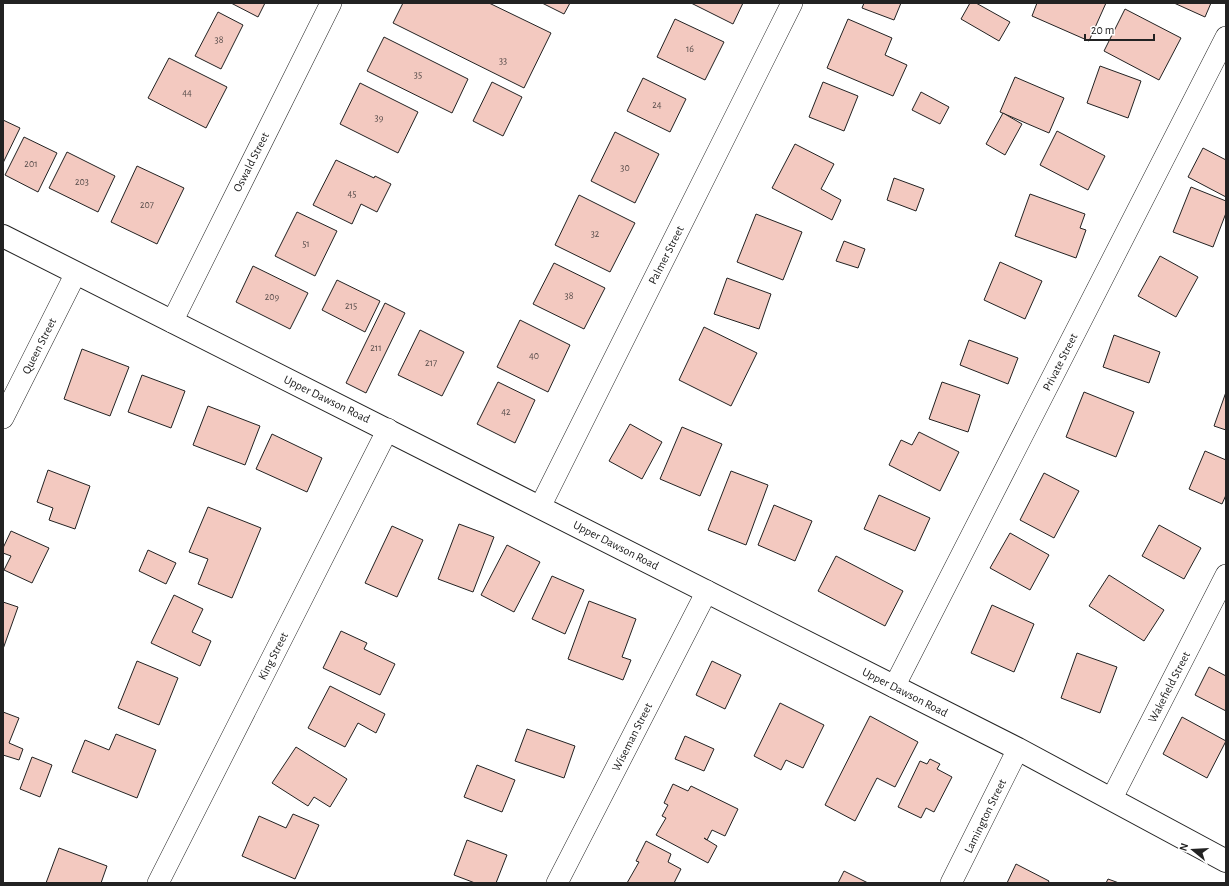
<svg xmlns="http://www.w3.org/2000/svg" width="1229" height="886" font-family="'Alegreya Sans',sans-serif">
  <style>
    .building { fill: #f3c9c0; stroke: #222 }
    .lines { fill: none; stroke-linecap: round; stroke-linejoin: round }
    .street-casing { stroke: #222; stroke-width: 22 }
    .secondary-casing { stroke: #222; stroke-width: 24 }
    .street { stroke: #fff; stroke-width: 21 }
    .secondary { stroke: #fff; stroke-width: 22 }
    .labels { text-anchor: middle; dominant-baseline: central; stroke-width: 3; stroke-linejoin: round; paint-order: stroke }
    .number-label { font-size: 10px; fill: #564c4a }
    .street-label { font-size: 12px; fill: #222; stroke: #fff }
  </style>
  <rect width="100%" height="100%" fill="#fff"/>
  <g class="building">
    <polygon points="231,3 265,3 258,17"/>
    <polygon points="403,3 489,3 551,33 524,88 393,23"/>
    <polygon points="542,3 570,3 564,14"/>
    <polygon points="691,3 743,3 733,24"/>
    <polygon points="864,3 901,3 894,20 862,8"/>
    <polygon points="970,3 976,3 1010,22 999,41 961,19"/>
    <polygon points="1037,3 1106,3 1089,41 1032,16"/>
    <polygon points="1174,3 1211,3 1205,17"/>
    <polygon points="1125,9 1181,38 1159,80 1104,51"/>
    <polygon points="218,12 243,25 221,69 195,56"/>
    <polygon points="675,19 724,42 705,80 657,57"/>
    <polygon points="848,19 892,38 885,55 907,65 893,96 827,68"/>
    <polygon points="384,37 468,79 452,113 367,71"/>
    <polygon points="169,58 227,87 206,128 148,98"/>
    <polygon points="1100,66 1141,81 1128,118 1087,103"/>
    <polygon points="1015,77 1064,98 1049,133 1000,112"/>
    <polygon points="643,78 686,99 670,132 627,111"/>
    <polygon points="492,82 522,97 503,136 473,121"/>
    <polygon points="823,82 858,96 844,131 809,117"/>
    <polygon points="360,83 418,112 398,153 340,124"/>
    <polygon points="921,92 949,107 940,124 912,110"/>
    <polygon points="1003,113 1022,124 1005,155 986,144"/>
    <polygon points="3,120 20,128 3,163"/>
    <polygon points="1057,131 1105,156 1088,190 1040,165"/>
    <polygon points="615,132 659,154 635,203 591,181"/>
    <polygon points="24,137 57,153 38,192 5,175"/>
    <polygon points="795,144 834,164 821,189 841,200 832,220 772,188"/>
    <polygon points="1203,148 1226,160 1226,197 1188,177"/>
    <polygon points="67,152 115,176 98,212 49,188"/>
    <polygon points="336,160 374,178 375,176 391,184 377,212 361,204 352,224 313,205"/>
    <polygon points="137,166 184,188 157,244 111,222"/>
    <polygon points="894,178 924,189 916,211 887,200"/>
    <polygon points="1191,187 1226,201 1226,213 1213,247 1173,232"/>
    <polygon points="1030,194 1085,214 1080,228 1086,230 1076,258 1015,236"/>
    <polygon points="579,195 635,223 610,272 555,245"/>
    <polygon points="297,212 337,231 315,276 275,256"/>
    <polygon points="756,214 802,232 783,280 737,262"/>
    <polygon points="844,241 865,249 858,268 836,261"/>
    <polygon points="1160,256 1198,277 1176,317 1138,296"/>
    <polygon points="1000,262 1042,281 1025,319 984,300"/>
    <polygon points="554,263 605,288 584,329 533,304"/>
    <polygon points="253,266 308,293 290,329 236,302"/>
    <polygon points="727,278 771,294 759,329 714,314"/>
    <polygon points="337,280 380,301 365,332 322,310"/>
    <polygon points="385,303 405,313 366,393 346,383"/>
    <polygon points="520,320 570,345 548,392 497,367"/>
    <polygon points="704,327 757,353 731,406 679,380"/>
    <polygon points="420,330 464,352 442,396 398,375"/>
    <polygon points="1114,335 1160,352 1149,383 1103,367"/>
    <polygon points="969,340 1018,358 1008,384 960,365"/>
    <polygon points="82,349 129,367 110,416 64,399"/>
    <polygon points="142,375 185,391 171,428 128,412"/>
    <polygon points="498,382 535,400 515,443 477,424"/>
    <polygon points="942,382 980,395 968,432 929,419"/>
    <polygon points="1084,392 1134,412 1116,457 1066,437"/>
    <polygon points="1226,392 1226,430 1214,426"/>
    <polygon points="208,406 260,426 245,465 193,445"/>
    <polygon points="630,424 662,442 642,479 609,461"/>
    <polygon points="682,427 722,444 700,496 660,479"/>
    <polygon points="919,432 959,452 940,491 889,465 901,440 912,445"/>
    <polygon points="272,434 322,458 307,492 256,469"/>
    <polygon points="1205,451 1226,460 1226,495 1222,504 1189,489"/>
    <polygon points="48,470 90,486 75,529 49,520 53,508 37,502"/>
    <polygon points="731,471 768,485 746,545 708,530"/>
    <polygon points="1044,473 1079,491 1054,538 1020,520"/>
    <polygon points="879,495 930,518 915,551 864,529"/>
    <polygon points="774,505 812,521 795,561 758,545"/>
    <polygon points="208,507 261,528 232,598 198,584 208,559 189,552"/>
    <polygon points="459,524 494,537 473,592 438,579"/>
    <polygon points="1159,525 1201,548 1184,579 1142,556"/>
    <polygon points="392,526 423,540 397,597 365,583"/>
    <polygon points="11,531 49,548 32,583 4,570 11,556 3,553 3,548"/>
    <polygon points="1010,533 1049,555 1030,590 990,568"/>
    <polygon points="507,545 540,562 514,612 481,595"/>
    <polygon points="148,550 176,563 166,584 139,571"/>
    <polygon points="836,556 903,591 885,626 818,591"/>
    <polygon points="1109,575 1164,610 1144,641 1089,606"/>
    <polygon points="552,576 584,590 565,634 532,619"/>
    <polygon points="174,595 203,609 192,632 211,641 200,666 151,643"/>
    <polygon points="589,601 636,619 622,657 631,660 623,680 568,659"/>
    <polygon points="3,602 18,607 3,649"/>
    <polygon points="992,605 1034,624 1014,672 971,653"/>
    <polygon points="341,631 367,643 364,649 395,664 380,695 323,668"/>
    <polygon points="1077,653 1117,667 1100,713 1061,698"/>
    <polygon points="137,661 178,678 159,725 118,708"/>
    <polygon points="712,661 741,675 725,709 696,695"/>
    <polygon points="1209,667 1226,676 1226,711 1195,695"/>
    <polygon points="330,686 385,714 376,733 358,723 345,747 308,728"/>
    <polygon points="780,703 824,725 803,768 786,760 781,770 754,756"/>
    <polygon points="3,712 19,718 9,743 23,749 19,760 3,755"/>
    <polygon points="870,716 918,742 895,787 877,778 855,821 825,805"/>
    <polygon points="1182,717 1226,741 1207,778 1163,754"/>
    <polygon points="527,729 575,746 564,778 515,761"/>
    <polygon points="116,734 156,750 137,798 72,772 85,740 109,750"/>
    <polygon points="685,736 714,749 704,771 675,759"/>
    <polygon points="296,747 347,779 330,807 314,797 308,806 272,783"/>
    <polygon points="32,757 52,765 40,797 20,789"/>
    <polygon points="930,759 940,764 937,769 952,777 934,812 926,808 921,818 898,807 920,761 927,764"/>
    <polygon points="477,765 515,780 502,812 464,797"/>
    <polygon points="673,784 688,791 691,786 738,809 725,836 712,830 707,840 704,838 717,846 708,863 656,835 666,818 662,816 668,805 664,803"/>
    <polygon points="293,814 319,825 295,879 242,856 259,816 286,828"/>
    <polygon points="467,840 507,855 496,883 475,883 454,875"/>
    <polygon points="646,841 671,854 668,862 681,869 674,883 627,883 639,862 636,861"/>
    <polygon points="59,848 107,866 101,883 46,883"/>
    <polygon points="1016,864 1049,881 1048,883 1007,883"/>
    <polygon points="844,871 868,883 838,883"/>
    <polygon points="1108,879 1119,883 1106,883"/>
  </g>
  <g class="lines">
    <defs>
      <g id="street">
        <polyline points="172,322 331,3"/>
        <polyline points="3,418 76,273"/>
        <polyline points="540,507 792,3"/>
        <polyline points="894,687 1226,37"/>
        <polyline points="1112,798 1226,575"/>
        <polyline points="158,883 388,429"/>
        <polyline points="557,883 707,591"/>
        <polyline points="951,883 1018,749"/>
      </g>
      <polyline id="secondary" points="3,236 1018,749 1226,861"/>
    </defs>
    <use href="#street" class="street-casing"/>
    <use href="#secondary" class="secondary-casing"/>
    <use href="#street" class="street"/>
    <use href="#secondary" class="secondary"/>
  </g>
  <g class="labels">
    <g class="number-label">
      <text x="219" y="40">38</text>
      <text x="690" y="49">16</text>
      <text x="503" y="61">33</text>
      <text x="418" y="75">35</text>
      <text x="187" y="93">44</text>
      <text x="657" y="105">24</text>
      <text x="379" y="118">39</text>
      <text x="31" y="164">201</text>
      <text x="625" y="168">30</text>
      <text x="82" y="182">203</text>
      <text x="352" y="194">45</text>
      <text x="147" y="205">207</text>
      <text x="595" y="234">32</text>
      <text x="306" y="244">51</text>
      <text x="569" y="296">38</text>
      <text x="272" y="297">209</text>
      <text x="351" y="306">215</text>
      <text x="376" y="348">211</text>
      <text x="534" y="356">40</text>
      <text x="431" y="363">217</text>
      <text x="506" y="412">42</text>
    </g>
    <g class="street-label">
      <text transform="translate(251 162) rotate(-63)">Oswald Street</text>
      <text transform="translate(666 255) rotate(-63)">Palmer Street</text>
      <text transform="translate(39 346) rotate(-63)">Queen Street</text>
      <text transform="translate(1060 362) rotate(-63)">Private Street</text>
      <text transform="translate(327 399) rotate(26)">Upper Dawson Road</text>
      <text transform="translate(616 545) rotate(27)">Upper Dawson Road</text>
      <text transform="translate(273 656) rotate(-63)">King Street</text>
      <text transform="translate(1169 687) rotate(-63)">Wakefield Street</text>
      <text transform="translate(905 692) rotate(27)">Upper Dawson Road</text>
      <text transform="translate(632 737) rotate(-63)">Wiseman Street</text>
      <text transform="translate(985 816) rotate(-64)">Lamington Street</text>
    </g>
  </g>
  <rect width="1229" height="886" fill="none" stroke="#222222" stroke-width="8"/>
  <g transform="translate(1193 850) rotate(288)" stroke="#ffffff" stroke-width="3" paint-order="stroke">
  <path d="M0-3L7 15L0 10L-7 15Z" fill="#222222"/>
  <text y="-6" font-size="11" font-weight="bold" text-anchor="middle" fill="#222222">N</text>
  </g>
  <path d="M1085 34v6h69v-6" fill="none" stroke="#222222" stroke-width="2"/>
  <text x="1091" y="34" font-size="12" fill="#222222" stroke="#ffffff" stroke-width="3" paint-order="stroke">20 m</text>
</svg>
